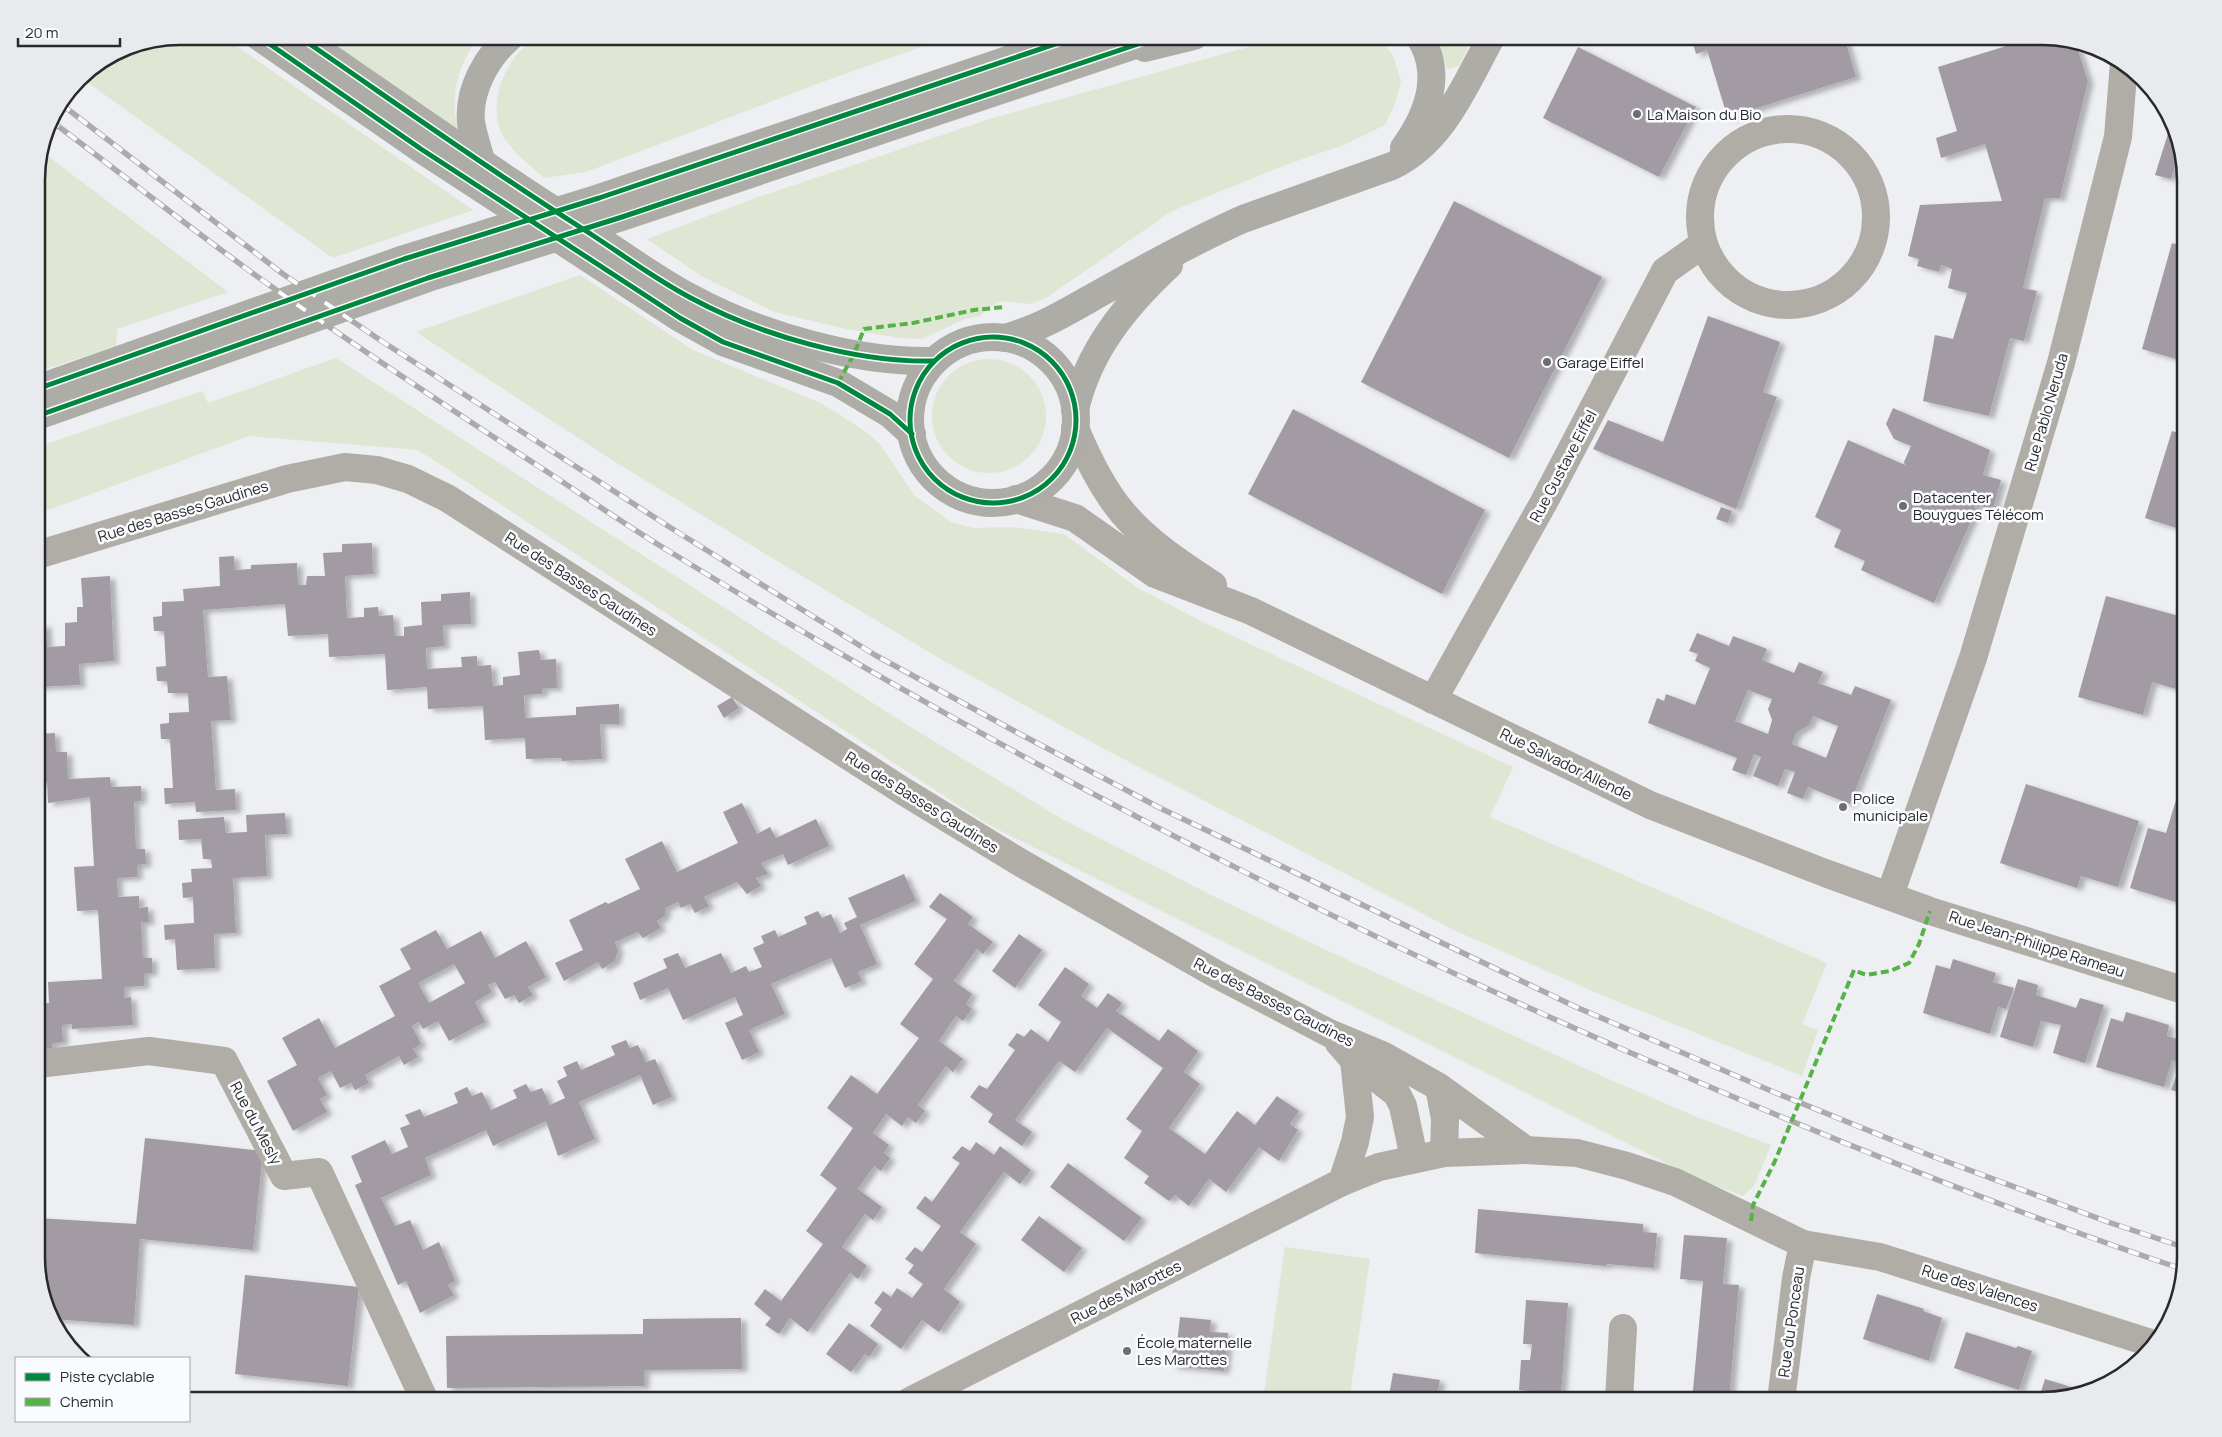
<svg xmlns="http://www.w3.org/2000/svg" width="2222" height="1437" font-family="Manrope,sans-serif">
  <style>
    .green { fill: #dfe6d3 }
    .building { fill: #a29ba4; fill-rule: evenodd; filter: url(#shadow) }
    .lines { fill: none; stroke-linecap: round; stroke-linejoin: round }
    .street { stroke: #b0ada7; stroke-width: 28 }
    .secondary { stroke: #aeaca7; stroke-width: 28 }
    .rail-casing { stroke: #acaba9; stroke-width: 5.5 }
    .rail { stroke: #fafbfe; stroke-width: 4; stroke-dasharray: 11; stroke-linecap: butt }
    .quiet { stroke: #56b246; stroke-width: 4; stroke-dasharray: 8 4; stroke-linecap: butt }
    .cycleway-casing { stroke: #fafbfe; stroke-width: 8 }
    .cycleway { stroke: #00873e; stroke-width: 5 }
    .poi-dot { fill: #6c6e71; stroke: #fafbfe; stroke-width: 2 }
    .labels { text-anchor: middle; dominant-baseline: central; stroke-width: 5; stroke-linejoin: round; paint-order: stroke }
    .poi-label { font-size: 15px; fill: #27292b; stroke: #fafbfe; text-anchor: start }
    .street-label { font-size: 15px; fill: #27292b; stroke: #fafbfe }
    .rim { fill: none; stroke: #27292b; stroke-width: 2.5 }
  </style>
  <defs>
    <filter id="shadow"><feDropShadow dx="5.5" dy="3" stdDeviation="2.5" flood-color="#0004"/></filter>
  </defs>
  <rect width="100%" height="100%" fill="#edeff2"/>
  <g class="green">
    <polygon points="180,36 222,36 473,210 333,258 80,77 125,47"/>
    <path d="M314 36H480C463 55 452 87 455 113 456 123 460 133 462 143Z"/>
    <path d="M543 36H952L825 81 586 172 544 178C531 166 506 147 500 130 488 95 509 49 543 36Z"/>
    <polygon points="1288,36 1372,36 1383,43 1393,55 1401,82 1394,106 1385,125 1344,145 1288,164 1172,211 1046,298 1031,304 1003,301 991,306 980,316 965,319 922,339 900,338 846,329 774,312 701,276 647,239 758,197 993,118"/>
    <polygon points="1436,36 1474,36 1459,66 1447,69"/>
    <polygon points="41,151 228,292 117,329 116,346 37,372 37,171"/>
    <polygon points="580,275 693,350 821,403 862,429 879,443 915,496 951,522 973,528 1012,527 1064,534 1136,587 1201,621 1513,767 1490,817 1827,963 1802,1024 1818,1030 1802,1076 1599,994 1456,931 1108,751 944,661 772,558 612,460 416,332"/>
    <polygon points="336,358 904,723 1062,819 1211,895 1326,950 1604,1077 1697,1117 1771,1145 1754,1186 1743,1196 1698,1179 987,824 418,450 249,436 37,514 37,447 202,391 208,403"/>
    <circle cx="989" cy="416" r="57"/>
    <polygon points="1285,1247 1370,1259 1349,1401 1263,1401"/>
  </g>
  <g class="building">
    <polygon points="1844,36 1856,77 1741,113 1728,119 1707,50 1696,54 1691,37"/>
    <polygon points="2039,36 2077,47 2088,81 2060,198 2045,198 2023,288 2037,291 2024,341 2010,338 1989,416 1923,401 1935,335 1953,339 1967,293 1948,288 1952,269 1941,265 1939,272 1917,266 1919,259 1908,256 1920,205 2002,201 1985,144 1941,158 1936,138 1957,131 1938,67"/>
    <polygon points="1578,47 1696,107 1659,177 1543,118"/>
    <polygon points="2171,124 2179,154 2171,179 2155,175"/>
    <polygon points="1454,201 1602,277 1509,458 1361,382"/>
    <polygon points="2172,243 2186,247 2186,362 2142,349"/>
    <polygon points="1708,316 1780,342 1763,392 1777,397 1736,509 1593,449 1608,420 1663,442"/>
    <polygon points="1893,408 1990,450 1983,475 2001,480 1993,509 1976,505 1972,519 1934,603 1861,570 1865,561 1834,547 1841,530 1815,517 1848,440 1905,465 1904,462 1911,446 1894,439 1886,424"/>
    <polygon points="1293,409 1485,510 1442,594 1248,494"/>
    <polygon points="2172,431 2186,435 2186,531 2145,518"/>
    <polygon points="1721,507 1732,511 1728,523 1716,519"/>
    <polygon points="372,543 373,574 345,576 347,618 364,617 364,608 378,607 379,616 393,615 395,636 404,636 404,627 422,625 421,602 441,601 441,594 470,592 471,624 443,625 444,646 426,648 427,669 462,667 461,657 477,656 477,666 491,665 493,686 503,685 503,677 520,675 518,652 539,650 541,660 556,659 557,688 543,688 542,694 524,695 525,718 576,715 576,707 619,704 619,724 600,724 602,759 562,761 562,758 526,759 525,738 485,740 483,706 428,709 427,687 387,690 385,654 329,657 328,634 288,636 285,604 203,610 208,677 227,676 231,720 211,721 216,790 235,789 236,810 196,812 195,802 165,804 164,788 173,788 170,739 161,739 160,724 169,723 169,713 189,712 188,693 168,693 167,681 157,681 156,667 166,666 164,631 154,631 153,617 162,616 162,602 184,601 183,589 220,586 219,557 234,556 235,570 251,569 251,565 297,563 298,585 306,585 307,576 325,576 323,553 342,552 342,544"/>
    <polygon points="110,576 114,661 79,664 80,685 37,687 37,625 46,624 47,647 65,646 65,623 77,622 77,607 83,607 81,578"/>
    <polygon points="2106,596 2186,618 2186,692 2152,682 2143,715 2078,697"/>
    <path d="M1697 633 1729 646 1733 636 1767 649 1762 660 1794 673 1799 662 1823 672 1818 683 1851 695 1855 686 1891 700 1850 804 1808 787 1803 799 1787 793 1795 772 1785 769 1778 786 1753 776 1761 757 1754 754 1746 775 1732 770 1737 758 1648 723 1657 698 1664 701 1666 694 1695 705 1710 668 1695 661 1698 654 1689 651ZM1748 690 1772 699 1768 709 1772 720 1768 734 1735 721ZM1813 716 1838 726 1826 758 1792 744 1796 733 1809 725Z"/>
    <polygon points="732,697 739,708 724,718 717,706"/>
    <polygon points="55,733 56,752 67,752 68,779 110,777 111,787 141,786 141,801 134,802 136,849 145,849 146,864 137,865 137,877 117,878 118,897 139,896 139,908 148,907 149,922 141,922 143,958 152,958 152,973 144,973 144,986 124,987 124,998 131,997 133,1025 72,1029 72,1024 62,1025 63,1042 52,1044 53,1052 38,1054 37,1004 49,1003 48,982 102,979 98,910 77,911 74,867 94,866 90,797 48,803 47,781 37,782 37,734"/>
    <polygon points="2183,777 2186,778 2186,905 2130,888 2148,828 2166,833"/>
    <polygon points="2026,784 2139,821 2118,887 2081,876 2077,888 2000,863"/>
    <polygon points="742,803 757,834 770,827 776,838 816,819 829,846 788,865 783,854 761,863 768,874 756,878 761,886 747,894 737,882 704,897 709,906 695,913 690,904 681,908 678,902 665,908 665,916 657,921 661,928 643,938 638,932 615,942 618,950 615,961 602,969 598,962 564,981 555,963 583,950 569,920 606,902 608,904 640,889 625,859 662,841 677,872 738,843 723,812"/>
    <polygon points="285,813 287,834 265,835 267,876 233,878 236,933 214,934 215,968 177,970 175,939 165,940 164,925 194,923 193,897 183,898 182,883 192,882 191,869 212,868 211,859 203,859 201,839 179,840 178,820 224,817 226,833 247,832 246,815"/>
    <polygon points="904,874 916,901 860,925 877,964 858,972 862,981 845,988 831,958 771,984 785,1014 749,1030 759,1052 742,1060 725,1023 743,1015 735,997 683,1020 668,988 640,1000 633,983 667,968 663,959 678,953 685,968 721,953 731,973 746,966 749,972 762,967 753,948 764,943 761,936 775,930 778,937 807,924 804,917 818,911 822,918 831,914 840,933 847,929 844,923 857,917 848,898"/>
    <polygon points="940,893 973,917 968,924 993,942 983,954 977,949 954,981 972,994 966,1004 972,1009 963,1021 956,1016 939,1041 963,1059 953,1072 946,1066 918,1105 925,1111 916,1123 908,1117 902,1126 886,1114 873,1133 889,1145 884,1153 890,1158 881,1171 874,1166 858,1189 882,1207 873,1220 865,1214 842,1247 867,1266 858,1279 850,1273 808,1332 790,1318 779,1334 765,1325 771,1318 754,1304 765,1289 781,1301 823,1244 806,1231 837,1188 820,1175 853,1128 827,1108 851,1075 877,1094 919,1038 900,1024 933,979 914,964 947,919 929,907"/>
    <path d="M436 930 447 949 481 931 495 958 526 941 546 977 528 987 533 995 519 1003 514 995 505 999 495 982 488 985 492 992 475 1002 485 1022 449 1041 438 1021 423 1029 419 1022 412 1026 421 1044 413 1049 418 1057 404 1065 399 1056 365 1075 369 1083 355 1090 351 1083 340 1088 331 1071 318 1078 327 1095 320 1099 327 1112 293 1131 267 1081 297 1065 282 1038 319 1018 335 1048 395 1016 379 986 411 969 400 949ZM454 964 465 983 429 1003 418 983Z"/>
    <polygon points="1019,934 1042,950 1015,988 992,971"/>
    <polygon points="1953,959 1996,973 1993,982 2014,988 2006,1009 1998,1007 1990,1034 1923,1013 1936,965 1950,969"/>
    <polygon points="1065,967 1089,984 1081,996 1097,1008 1108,993 1122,1003 1116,1011 1159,1041 1168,1029 1198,1051 1184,1072 1200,1084 1169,1128 1205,1154 1237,1111 1255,1125 1277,1096 1299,1111 1290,1124 1298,1130 1279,1161 1259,1147 1226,1192 1209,1179 1189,1206 1175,1195 1169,1201 1144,1183 1149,1176 1124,1158 1142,1131 1126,1119 1163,1068 1107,1028 1075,1072 1059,1061 1015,1120 1032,1132 1022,1146 988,1122 993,1114 970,1097 979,1085 987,1089 1015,1050 1008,1045 1017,1033 1024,1037 1031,1029 1048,1042 1061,1022 1038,1005"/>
    <polygon points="2018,979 2038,985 2036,995 2076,1008 2080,998 2104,1005 2085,1063 2053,1053 2061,1025 2041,1021 2033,1047 2000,1037"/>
    <polygon points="2126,1012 2169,1025 2167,1036 2186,1041 2186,1094 2171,1090 2181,1063 2172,1060 2164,1087 2096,1067 2111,1018 2123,1022"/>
    <polygon points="626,1040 630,1048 638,1045 646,1062 655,1059 672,1097 653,1105 640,1075 579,1102 595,1139 558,1156 546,1121 493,1146 486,1130 425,1158 431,1175 381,1198 395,1226 410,1220 423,1250 439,1242 455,1281 448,1285 454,1295 420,1313 406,1281 398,1285 355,1185 362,1182 351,1156 385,1140 392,1154 408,1147 400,1128 410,1124 405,1115 420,1109 424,1117 458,1103 454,1093 467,1087 472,1096 482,1092 491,1110 517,1098 513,1090 526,1084 531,1092 542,1088 550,1105 565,1098 557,1081 567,1076 563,1067 577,1061 581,1070 615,1055 611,1046"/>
    <polygon points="145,1138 263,1151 253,1250 140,1239 134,1325 52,1319 37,1266 37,1218 136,1224"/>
    <polygon points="976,1142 994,1155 1000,1146 1031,1170 1020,1184 1004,1172 960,1232 976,1244 944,1289 960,1302 939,1332 922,1320 901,1349 870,1326 882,1309 874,1303 883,1291 891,1297 897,1288 912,1298 923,1284 908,1273 914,1265 905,1259 915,1247 922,1252 941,1226 916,1208 925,1196 932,1202 960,1163 952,1158 962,1146 970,1151"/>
    <polygon points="1068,1163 1142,1218 1124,1241 1050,1187"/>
    <polygon points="1478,1209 1643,1224 1643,1232 1657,1233 1654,1268 1607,1264 1606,1266 1475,1253"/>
    <polygon points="1039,1216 1082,1248 1064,1272 1021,1240"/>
    <polygon points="1684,1235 1727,1238 1723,1284 1739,1285 1729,1401 1692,1401 1703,1281 1680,1279"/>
    <polygon points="245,1275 359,1287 348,1386 235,1374"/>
    <polygon points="1877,1294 1924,1309 1923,1311 1942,1318 1929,1361 1863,1339"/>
    <polygon points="1526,1300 1568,1303 1561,1394 1587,1396 1587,1401 1544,1401 1544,1392 1519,1390 1521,1360 1530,1360 1532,1344 1523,1344"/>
    <polygon points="1180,1317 1211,1320 1210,1332 1228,1333 1224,1371 1172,1366 1173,1343 1177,1344"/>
    <polygon points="741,1318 742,1369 644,1370 644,1386 447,1388 446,1336 643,1334 643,1319"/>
    <polygon points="849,1323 878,1344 869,1357 865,1354 851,1372 826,1354"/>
    <polygon points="1966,1332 2016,1348 2018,1346 2032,1351 2019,1390 1954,1368"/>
    <polygon points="1393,1373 1440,1380 1436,1401 1388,1401"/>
    <polygon points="2045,1379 2081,1390 2038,1401"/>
  </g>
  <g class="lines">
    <g class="street">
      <circle cx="1788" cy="217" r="88"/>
      <path d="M1075 428C1087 457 1102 488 1122 512 1147 542 1181 564 1213 585"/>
      <polyline points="1016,499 1075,518 1155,574 1251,611 1650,805 1825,873 1930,911 2186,991"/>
      <polyline points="37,555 287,479 345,467 377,470 408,479 447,498 903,791 1021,863 1216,974 1329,1033 1384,1056 1439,1087 1526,1150"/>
      <polyline points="1433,700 1544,502 1665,271 1703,244"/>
      <polyline points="1890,895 1973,658 2061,363 2118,137 2124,63"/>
      <polyline points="1339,1043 1354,1060 1397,1094 1403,1106 1414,1158"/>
      <polyline points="38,1064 149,1051 224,1061 284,1176 319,1172 425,1401"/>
      <polyline points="1439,1087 1445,1119 1444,1153"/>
      <polyline points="1342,1182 1355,1142 1360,1117 1354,1060"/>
      <polyline points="910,1401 1342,1182 1379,1167 1444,1153 1526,1150 1577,1153 1627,1166 1675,1182 1803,1244 1880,1257 2154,1344"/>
      <polyline points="1619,1401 1623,1328"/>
      <polyline points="1781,1401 1796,1278 1803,1244"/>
    </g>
    <g class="secondary">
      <polyline points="258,36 421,149 680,318 723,342 838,383 890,414 912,434"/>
      <path d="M298 36C393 101 486 168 583 229 619 252 653 278 691 298 759 335 857 363 934 361"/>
      <polyline points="1145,48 1194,36"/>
      <path d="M1404 148C1427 116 1444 74 1419 36"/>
      <path d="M481 161C478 148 473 135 471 122 468 90 487 56 511 36"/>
      <circle cx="993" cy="420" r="83"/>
      <path d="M1005 338C1045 327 1076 306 1111 287 1154 263 1198 239 1243 219L1392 166C1444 141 1465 84 1492 36"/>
      <polyline points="37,389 404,259 599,198 1079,36"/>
      <path d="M1075 410C1088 351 1126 305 1169 265"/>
      <polyline points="37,416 428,278 622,217 1162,36"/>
    </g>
    <defs>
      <g id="rail">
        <polyline points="61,104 283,274 383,342 671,528 875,655 1018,733 1162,809 1576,1007 1776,1093 1929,1155 2108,1222 2186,1248"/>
        <path d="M50 120C122 174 192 230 265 282 358 348 453 411 549 473 590 500 630 528 672 553 1002 756 1347 933 1703 1084 1861 1151 2020 1215 2182 1269"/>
      </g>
    </defs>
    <use href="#rail" class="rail-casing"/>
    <use href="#rail" class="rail"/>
    <g class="quiet">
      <polyline points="838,383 854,354 864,329 913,323 974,310 1005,307"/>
      <polyline points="1751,1221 1753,1205 1775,1161 1854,970 1866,975 1890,971 1909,963 1919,944 1930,911"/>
    </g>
    <defs>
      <g id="cycleway">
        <polyline points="258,36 421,149 680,318 723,342 838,383 890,414 912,434"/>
        <path d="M298 36C393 101 486 168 583 229 619 252 653 278 691 298 759 335 857 363 934 361"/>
        <circle cx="993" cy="420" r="83"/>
        <polyline points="37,389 404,259 599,198 1079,36"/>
        <polyline points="37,416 428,278 622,217 1162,36"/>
      </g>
    </defs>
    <use href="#cycleway" class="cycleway-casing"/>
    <use href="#cycleway" class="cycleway"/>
  </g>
  <g class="poi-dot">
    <circle cx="1637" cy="114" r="5"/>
    <circle cx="1547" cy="362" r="5"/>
    <circle cx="1903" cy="506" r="5"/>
    <circle cx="1843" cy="807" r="5"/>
    <circle cx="1127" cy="1351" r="5"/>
  </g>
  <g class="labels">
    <g class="poi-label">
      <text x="1647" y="114">La Maison du Bio</text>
      <text x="1557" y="362">Garage Eiffel</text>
      <text x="1913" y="497">Datacenter<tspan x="1913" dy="17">Bouygues Télécom</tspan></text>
      <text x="1853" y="798">Police<tspan x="1853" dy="17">municipale</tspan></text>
      <text x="1137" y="1342">École maternelle<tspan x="1137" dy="17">Les Marottes</tspan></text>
    </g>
    <g class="street-label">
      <text transform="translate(2046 412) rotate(-74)">Rue Pablo Neruda</text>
      <text transform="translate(1563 466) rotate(-62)">Rue Gustave Eiffel</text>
      <text transform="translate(183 511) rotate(-17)">Rue des Basses Gaudines</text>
      <text transform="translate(581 584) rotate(33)">Rue des Basses Gaudines</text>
      <text transform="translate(1566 764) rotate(26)">Rue Salvador Allende</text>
      <text transform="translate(922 802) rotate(32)">Rue des Basses Gaudines</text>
      <text transform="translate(2037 944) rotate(18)">Rue Jean-Philippe Rameau</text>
      <text transform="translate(1274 1002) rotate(27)">Rue des Basses Gaudines</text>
      <text transform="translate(256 1123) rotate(62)">Rue du Mesly</text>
      <text transform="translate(1980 1288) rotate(18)">Rue des Valences</text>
      <text transform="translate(1126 1292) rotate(-27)">Rue des Marottes</text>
      <text transform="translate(1791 1322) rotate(-82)">Rue du Ponceau</text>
    </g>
  </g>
  <path d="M0 0H2222V1437H0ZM180 45H2042A135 135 0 0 1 2177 180V1257A135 135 0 0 1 2042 1392H180A135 135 0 0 1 45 1257V180A135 135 0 0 1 180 45Z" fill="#e9eaed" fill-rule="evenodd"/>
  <path class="rim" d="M180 45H2042A135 135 0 0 1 2177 180V1257A135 135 0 0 1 2042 1392H180A135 135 0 0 1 45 1257V180A135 135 0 0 1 180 45Z"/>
  <rect x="15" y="1357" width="175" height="65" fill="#fafbfe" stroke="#a6a7aa"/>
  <rect x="25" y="1373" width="25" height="8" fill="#00873e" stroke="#a6a7aa"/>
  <text x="60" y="1382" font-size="15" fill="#27292b">Piste cyclable</text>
  <rect x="25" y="1398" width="25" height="8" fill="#56b246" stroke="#a6a7aa"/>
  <text x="60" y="1407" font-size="15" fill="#27292b">Chemin</text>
  <path d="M18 38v8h102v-8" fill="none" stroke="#27292b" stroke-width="2.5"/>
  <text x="25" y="38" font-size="15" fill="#27292b" stroke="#fafbfe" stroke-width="4" paint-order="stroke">20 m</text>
</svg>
